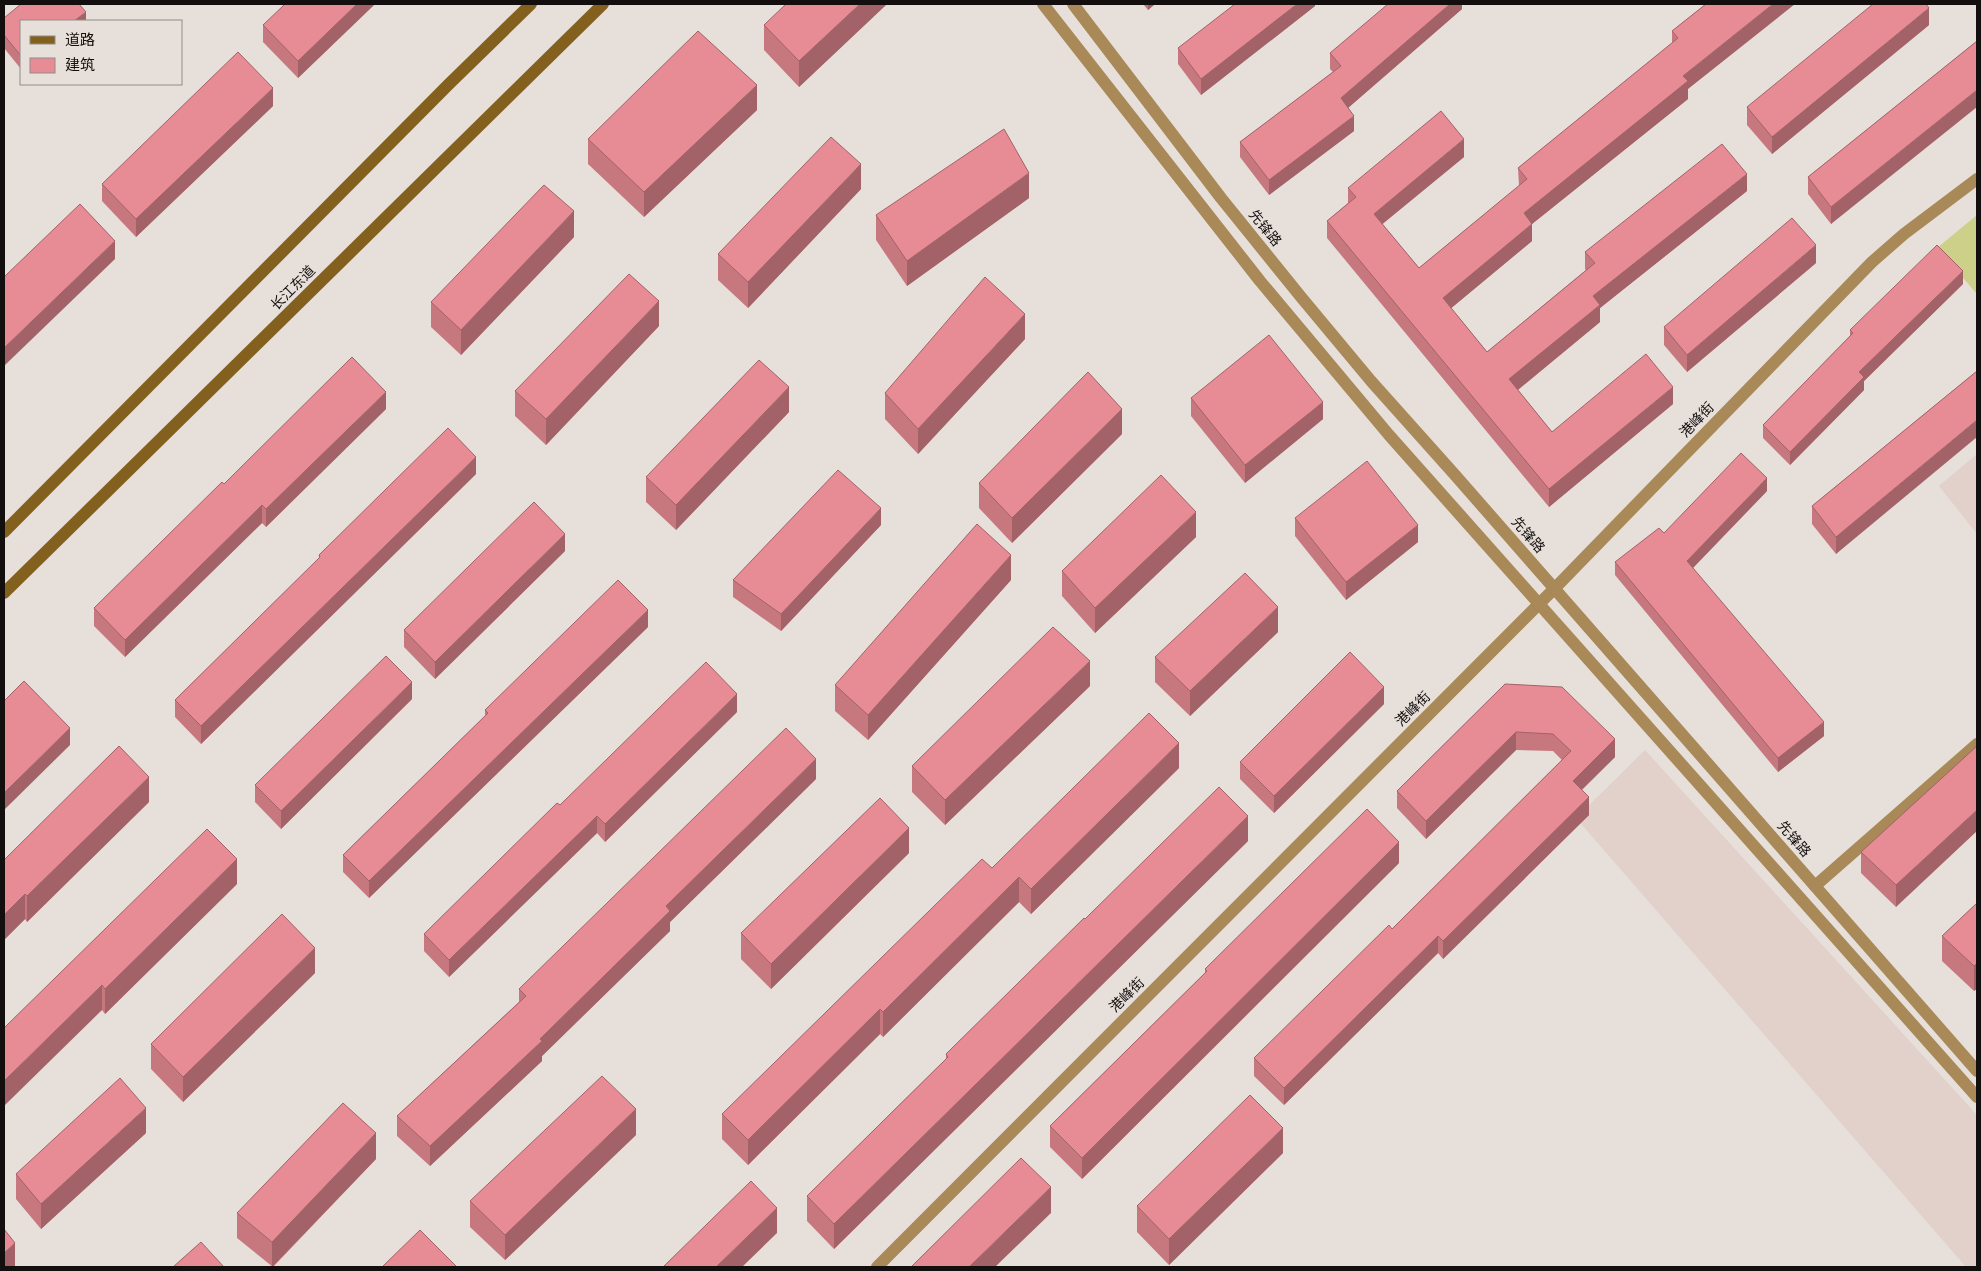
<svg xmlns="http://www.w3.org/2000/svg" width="1981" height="1271" font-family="Signika,'Noto Sans SC',sans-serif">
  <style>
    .built { fill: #e2d1ca }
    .green { fill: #ccd089 }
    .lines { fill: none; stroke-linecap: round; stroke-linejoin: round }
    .minor { stroke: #a88957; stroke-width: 12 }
    .tertiary { stroke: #a88957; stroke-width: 12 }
    .secondary { stroke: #84601f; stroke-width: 12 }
    .wall { fill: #c7787f }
    .shaded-wall { fill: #a26268 }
    .building { fill: #e78c94; stroke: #a26268 }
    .labels { text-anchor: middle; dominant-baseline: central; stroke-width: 5; stroke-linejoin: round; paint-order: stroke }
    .street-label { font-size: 14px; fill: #120f0e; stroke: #e7dfda }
  </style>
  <rect width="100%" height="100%" fill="#e7dfda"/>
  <g class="built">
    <polygon points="1977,454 1977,534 1939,486"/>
    <polygon points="1645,750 1977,1115 1977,1267 1966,1267 1576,818"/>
  </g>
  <polygon class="green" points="1977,215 1977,294 1937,248"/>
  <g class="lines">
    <g class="minor">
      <polyline points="1815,886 1977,744"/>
      <polyline points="877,1267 1555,588 1872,262 1904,234 1977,179"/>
    </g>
    <g class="tertiary">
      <polyline points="1043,4 1260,281 1389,435 1977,1097"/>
      <polyline points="1073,4 1221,198 1301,297 1371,381 1455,475 1977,1071"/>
    </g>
    <g class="secondary">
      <polyline points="4,532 448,85 531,4"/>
      <polyline points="4,593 603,4"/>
    </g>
  </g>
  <g class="wall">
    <polygon points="375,4 298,78 263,42 263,25"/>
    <polygon points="887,4 799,87 764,50 764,25"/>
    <polygon points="1143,4 1155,4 1148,10"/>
    <polygon points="1315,4 1315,6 1201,95 1178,64 1178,48"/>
    <polygon points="1462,4 1462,9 1348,108 1354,131 1269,195 1240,157 1240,142 1333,72 1330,69 1330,53"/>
    <polygon points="1706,4 1688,89 1688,99 1532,224 1532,241 1451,308 1487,352 1586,270 1585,269 1585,252 1747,191 1600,308 1600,322 1518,390 1552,432 1673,404 1549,507 1327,238 1327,221 1348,203 1348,188 1464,157 1382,224 1419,268 1519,186 1518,168 1672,43 1672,31"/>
    <polygon points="4,18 86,21 21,21 21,69 4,48"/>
    <polygon points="1929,25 1772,154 1747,125 1747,107"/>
    <polygon points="1977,41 1831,224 1808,194 1808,177"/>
    <polygon points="273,106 136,237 102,201 102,184"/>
    <polygon points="757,110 644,217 588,164 588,139"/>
    <polygon points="861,189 748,308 718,280 718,254"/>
    <polygon points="1029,198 907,286 876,240 876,215"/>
    <polygon points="574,237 461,355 431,327 431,302"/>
    <polygon points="1816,263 1687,372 1664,345 1664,327"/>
    <polygon points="1963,284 1864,381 1864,390 1790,465 1763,438 1763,425 1850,336 1850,330"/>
    <polygon points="659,326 546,445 515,416 515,391"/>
    <polygon points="1025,339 918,454 885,419 885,393"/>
    <polygon points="1977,371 1836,554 1812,524 1812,506"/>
    <polygon points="1191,398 1323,419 1245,483 1191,416"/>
    <polygon points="386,409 266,527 262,523 125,657 94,626 94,608 224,484"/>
    <polygon points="789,412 676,530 646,502 646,477"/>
    <polygon points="1122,434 1012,543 979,508 979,483"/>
    <polygon points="476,474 201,744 175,717 175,700 319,559 319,555"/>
    <polygon points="1767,491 1693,568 1824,736 1778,772 1615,575 1615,562"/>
    <polygon points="1295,518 1418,542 1346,600 1295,536"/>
    <polygon points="881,525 781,631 733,597 733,580"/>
    <polygon points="1196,537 1095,633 1062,596 1062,571"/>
    <polygon points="565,551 435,679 404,647 404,630"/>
    <polygon points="1011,580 868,740 835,711 835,685"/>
    <polygon points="648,627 369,898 343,872 343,855 485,716 485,710"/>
    <polygon points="1278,632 1190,716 1155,682 1155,657"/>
    <polygon points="1505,684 1615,757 1582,790 1589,815 1443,959 1438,953 1284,1105 1254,1076 1254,1058 1392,929 1562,760 1553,751 1516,750 1426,839 1397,808 1397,791"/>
    <polygon points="1090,686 945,825 912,792 912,766"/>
    <polygon points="412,699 281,829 255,802 255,785"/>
    <polygon points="1384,704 1274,813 1240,779 1240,762"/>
    <polygon points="737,712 605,842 597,833 449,977 424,951 424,934 560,805"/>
    <polygon points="1977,746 1896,907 1861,873 1861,852"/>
    <polygon points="1179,768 1031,914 1019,902 883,1037 880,1034 748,1165 722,1139 722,1114 992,868"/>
    <polygon points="816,779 670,922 670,931 542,1056 542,1061 430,1166 397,1136 397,1116 519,1002 519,989"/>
    <polygon points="149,802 27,922 25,919 4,940 4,860"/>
    <polygon points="1248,841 834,1249 807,1221 807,1196 946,1059 946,1054 1085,919"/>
    <polygon points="909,853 771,989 741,959 741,933"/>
    <polygon points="1399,863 1082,1179 1050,1147 1050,1126 1205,973 1205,969"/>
    <polygon points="237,884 105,1014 102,1010 4,1028"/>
    <polygon points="1977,903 1974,991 1942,961 1942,936"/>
    <polygon points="315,973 183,1102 151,1069 151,1044"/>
    <polygon points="146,1133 41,1229 16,1199 16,1174"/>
    <polygon points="636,1135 505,1260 470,1227 470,1201"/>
    <polygon points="1283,1153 1169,1265 1137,1232 1137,1206"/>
    <polygon points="376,1159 273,1267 237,1238 237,1213"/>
  </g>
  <g class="shaded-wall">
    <polygon points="357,4 375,4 298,78 298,61"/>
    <polygon points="860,4 887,4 799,87 799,61"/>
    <polygon points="1148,4 1155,4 1148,10"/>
    <polygon points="1297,4 1315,4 1315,6 1201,95 1201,79"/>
    <polygon points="1450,4 1462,4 1462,9 1341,114 1341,98"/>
    <polygon points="1773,4 1795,4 1688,89 1688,99 1532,224 1532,241 1443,315 1443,298 1524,213 1683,76"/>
    <polygon points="1929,8 1929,25 1772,154 1772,137"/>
    <polygon points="86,12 86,21 74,21"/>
    <polygon points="757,85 757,110 644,217 644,192"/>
    <polygon points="273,88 273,106 136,237 136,219"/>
    <polygon points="1977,90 1977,107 1831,224 1831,207"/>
    <polygon points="1354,116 1354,131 1269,195 1269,180"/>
    <polygon points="1464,139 1464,157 1374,231 1374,214"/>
    <polygon points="861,164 861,189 748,308 748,282"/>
    <polygon points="1029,173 1029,198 907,286 907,261"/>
    <polygon points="1747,174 1747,191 1600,308 1600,322 1509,397 1509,379 1593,296"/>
    <polygon points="574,211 574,237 461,355 461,330"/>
    <polygon points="115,241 115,259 4,366 4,348"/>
    <polygon points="1816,245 1816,263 1687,372 1687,355"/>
    <polygon points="1963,271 1963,284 1864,381 1864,390 1790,465 1790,452 1859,372"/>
    <polygon points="659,301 659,326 546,445 546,419"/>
    <polygon points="1025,314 1025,339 918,454 918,429"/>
    <polygon points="789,387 789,412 676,530 676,505"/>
    <polygon points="1673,387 1673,404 1549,507 1549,489"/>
    <polygon points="386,392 386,409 266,527 266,509"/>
    <polygon points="1323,402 1323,419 1245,483 1245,465"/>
    <polygon points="1122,409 1122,434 1012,543 1012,518"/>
    <polygon points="1977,420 1977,437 1836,554 1836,537"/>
    <polygon points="476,457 476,474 201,744 201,726"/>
    <polygon points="1767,478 1767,491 1687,574 1687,561"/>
    <polygon points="262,505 262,523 125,657 125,640"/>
    <polygon points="881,508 881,525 781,631 781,614"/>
    <polygon points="1196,512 1196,537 1095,633 1095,608"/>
    <polygon points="1418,525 1418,542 1346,600 1346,582"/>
    <polygon points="565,534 565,551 435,679 435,662"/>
    <polygon points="1011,555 1011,580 868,740 868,715"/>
    <polygon points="1278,607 1278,632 1190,716 1190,691"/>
    <polygon points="648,610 648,627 369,898 369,881"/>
    <polygon points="1090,661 1090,686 945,825 945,800"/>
    <polygon points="412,682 412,699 281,829 281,811"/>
    <polygon points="1384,687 1384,704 1274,813 1274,796"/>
    <polygon points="737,694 737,712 605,842 605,824"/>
    <polygon points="1824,722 1824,736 1778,772 1778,758"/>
    <polygon points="70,728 70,745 4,810 4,793"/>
    <polygon points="1516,732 1516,750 1426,839 1426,821"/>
    <polygon points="1615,739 1615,757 1573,798 1573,781"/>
    <polygon points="1179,743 1179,768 1031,914 1031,889"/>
    <polygon points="816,759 816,779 670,922 670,931 542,1056 542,1061 430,1166 430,1146 540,1039 666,906"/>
    <polygon points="149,777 149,802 27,922 27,896"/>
    <polygon points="1589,797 1589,815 1443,959 1443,941"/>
    <polygon points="1977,810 1977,831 1896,907 1896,885"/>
    <polygon points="597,816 597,833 449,977 449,960"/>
    <polygon points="1248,816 1248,841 834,1249 834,1224"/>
    <polygon points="909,828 909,853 771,989 771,964"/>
    <polygon points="1399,842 1399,863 1082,1179 1082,1158"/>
    <polygon points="237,859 237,884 105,1014 105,989"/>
    <polygon points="1019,877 1019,902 883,1037 883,1012"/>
    <polygon points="25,894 25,919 4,940 4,915"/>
    <polygon points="1438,936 1438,953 1284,1105 1284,1088"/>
    <polygon points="315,948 315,973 183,1102 183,1077"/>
    <polygon points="1977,963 1977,989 1974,991 1974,966"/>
    <polygon points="102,985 102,1010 4,1106 4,1081"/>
    <polygon points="880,1009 880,1034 748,1165 748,1140"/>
    <polygon points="146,1108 146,1133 41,1229 41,1204"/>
    <polygon points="636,1109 636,1135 505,1260 505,1235"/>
    <polygon points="1283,1128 1283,1153 1169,1265 1169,1239"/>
    <polygon points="376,1133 376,1159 272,1267 272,1242"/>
    <polygon points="1051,1187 1051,1213 995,1267 969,1267"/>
    <polygon points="777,1208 777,1233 742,1267 716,1267"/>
    <polygon points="15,1243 15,1267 4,1267 4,1253"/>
  </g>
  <g class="building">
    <polygon points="21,4 79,4 86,12 74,21 21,21 21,56 4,35 4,18"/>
    <polygon points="285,4 357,4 298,61 263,25"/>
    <polygon points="786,4 860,4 799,61 764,25"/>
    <polygon points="1235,4 1297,4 1201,79 1178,48"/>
    <polygon points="1388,4 1450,4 1341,98 1354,116 1269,180 1240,142 1341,66 1330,53"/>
    <polygon points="1706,4 1773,4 1683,76 1688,81 1524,213 1532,224 1443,298 1487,352 1595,263 1585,252 1722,144 1747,174 1593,296 1600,305 1509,379 1552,432 1646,354 1673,387 1549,489 1327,221 1356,197 1348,188 1441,111 1464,139 1374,214 1419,268 1527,179 1518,168 1678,38 1672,31"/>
    <polygon points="1873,4 1926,4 1929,8 1772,137 1747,107"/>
    <polygon points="698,31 757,85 644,192 588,139"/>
    <polygon points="1977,41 1977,90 1831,207 1808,177"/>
    <polygon points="238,52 273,88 136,219 102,184"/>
    <polygon points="1004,129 1029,173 907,261 876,215"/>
    <polygon points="831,137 861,164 748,282 718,254"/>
    <polygon points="544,185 574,211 461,330 431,302"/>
    <polygon points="80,204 115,241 4,348 4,277"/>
    <polygon points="1792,218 1816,245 1687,355 1664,327"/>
    <polygon points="1937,245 1963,271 1859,372 1864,377 1790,452 1763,425 1853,333 1850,330"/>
    <polygon points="629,274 659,301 546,419 515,391"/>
    <polygon points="985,277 1025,314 918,429 885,393"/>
    <polygon points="1269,335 1323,402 1245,465 1191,398"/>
    <polygon points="352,357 386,392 266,509 262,505 125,640 94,608 222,482 224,484"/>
    <polygon points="759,360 789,387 676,505 646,477"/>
    <polygon points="1977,371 1977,420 1836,537 1812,506"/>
    <polygon points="1088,372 1122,409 1012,518 979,483"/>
    <polygon points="448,428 476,457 201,726 175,700 320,557 319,555"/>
    <polygon points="1741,453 1767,478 1687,561 1824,722 1778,758 1615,562 1659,528 1664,533"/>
    <polygon points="1367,461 1418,525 1346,582 1295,518"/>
    <polygon points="838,470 881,508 781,614 733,580"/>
    <polygon points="1161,475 1196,512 1095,608 1062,571"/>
    <polygon points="534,502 565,534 435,662 404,630"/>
    <polygon points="977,524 1011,555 868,715 835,685"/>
    <polygon points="1245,573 1278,607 1190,691 1155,657"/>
    <polygon points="618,580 648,610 369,881 343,855 488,713 485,710"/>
    <polygon points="1053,627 1090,661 945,800 912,766"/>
    <polygon points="1350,652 1384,687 1274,796 1240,762"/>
    <polygon points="386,656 412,682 281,811 255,785"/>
    <polygon points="706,662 737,694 605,824 597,816 449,960 424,934 557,803 560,805"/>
    <polygon points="24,681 70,728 4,793 4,701"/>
    <polygon points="1505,684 1562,687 1615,739 1573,781 1589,797 1443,941 1438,936 1284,1088 1254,1058 1389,925 1392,929 1571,751 1553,734 1516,732 1426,821 1397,791"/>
    <polygon points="1149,713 1179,743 1031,889 1019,877 883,1012 880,1009 748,1140 722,1114 982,859 992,868"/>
    <polygon points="786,728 816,759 666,906 670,911 540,1039 542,1041 430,1146 397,1116 526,996 519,989"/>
    <polygon points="119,746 149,777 27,896 25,894 4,915 4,860"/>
    <polygon points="1977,746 1977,810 1896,885 1861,852"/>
    <polygon points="1219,787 1248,816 834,1224 807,1196 948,1057 946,1054 1084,918 1085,919"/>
    <polygon points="880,798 909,828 771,964 741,933"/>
    <polygon points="1367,809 1399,842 1082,1158 1050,1126 1207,971 1205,969"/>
    <polygon points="207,829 237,859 105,989 102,985 4,1081 4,1028"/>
    <polygon points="1977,903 1977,963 1974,966 1942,936"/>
    <polygon points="282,914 315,948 183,1077 151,1044"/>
    <polygon points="602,1076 636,1109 505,1235 470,1201"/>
    <polygon points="120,1078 146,1108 41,1204 16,1174"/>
    <polygon points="1250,1095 1283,1128 1169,1239 1137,1206"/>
    <polygon points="343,1103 376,1133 272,1242 237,1213"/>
    <polygon points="1021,1158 1051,1187 969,1267 911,1267"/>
    <polygon points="751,1181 777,1208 716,1267 663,1267"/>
    <polygon points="4,1229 15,1243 4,1253"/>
    <polygon points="420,1230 457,1267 382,1267"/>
    <polygon points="201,1242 224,1267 173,1267"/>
  </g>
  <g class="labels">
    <g class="street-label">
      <text transform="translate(1265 228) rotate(51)">先锋路</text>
      <text transform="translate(293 288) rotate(-45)">长江东道</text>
      <text transform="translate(1697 420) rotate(-46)">港峰街</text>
      <text transform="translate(1528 535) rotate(49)">先锋路</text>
      <text transform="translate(1413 709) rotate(-45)">港峰街</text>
      <text transform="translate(1794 839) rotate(49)">先锋路</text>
      <text transform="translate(1127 995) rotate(-45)">港峰街</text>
    </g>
  </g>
  <rect width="1981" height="1271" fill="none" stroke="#120f0e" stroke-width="10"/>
  <rect x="20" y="20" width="162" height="65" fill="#e7dfda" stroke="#928c88"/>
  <rect x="30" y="36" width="25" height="8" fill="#84601f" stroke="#928c88"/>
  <text x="65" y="45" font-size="15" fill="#120f0e">道路</text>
  <rect x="30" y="58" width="25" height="15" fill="#e78c94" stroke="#928c88"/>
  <text x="65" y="70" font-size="15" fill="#120f0e">建筑</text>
</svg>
